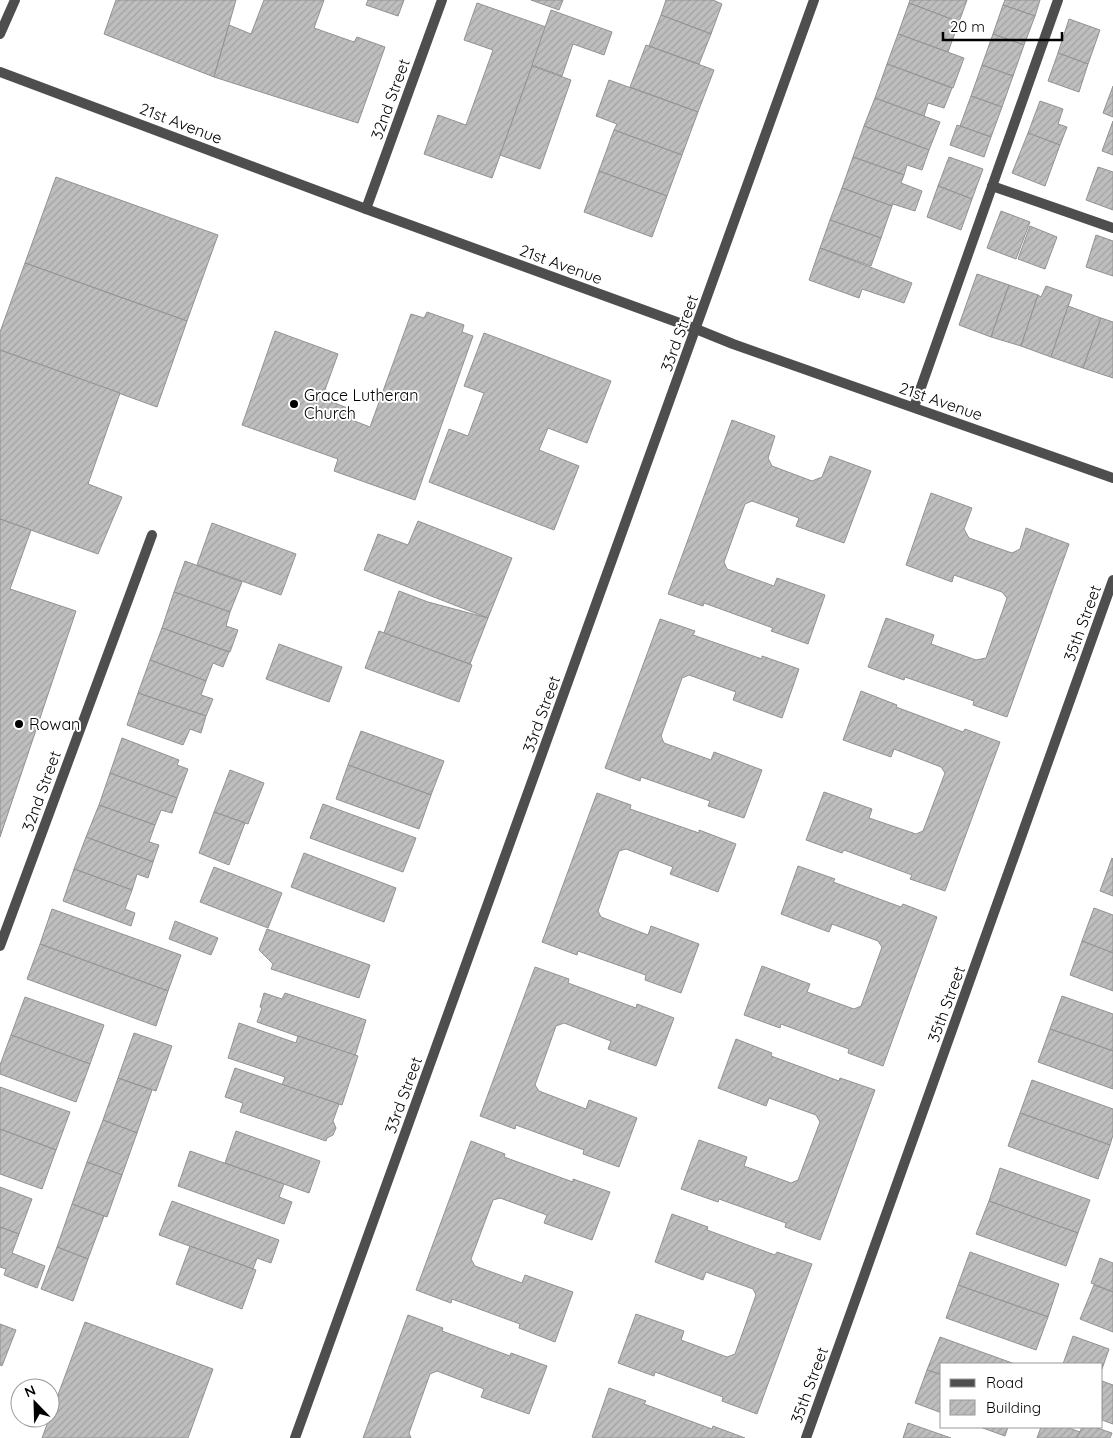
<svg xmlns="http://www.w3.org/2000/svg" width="1113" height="1438" font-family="Quicksand,sans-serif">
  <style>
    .building { fill: url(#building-hatch); stroke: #929292 }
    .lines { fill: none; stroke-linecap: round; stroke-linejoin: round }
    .service { stroke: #4e4e4e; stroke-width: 10 }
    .minor { stroke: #4e4e4e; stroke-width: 10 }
    .tertiary { stroke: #4e4e4e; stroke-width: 10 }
    .poi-dot { fill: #000; stroke: #fff; stroke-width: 2 }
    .labels { text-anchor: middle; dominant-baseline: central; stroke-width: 4; stroke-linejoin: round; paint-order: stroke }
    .street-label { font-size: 16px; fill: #000; stroke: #fff }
    .poi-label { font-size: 16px; fill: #000; stroke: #fff; text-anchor: start }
  </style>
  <defs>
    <pattern id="building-hatch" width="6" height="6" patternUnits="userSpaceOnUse" patternTransform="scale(1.25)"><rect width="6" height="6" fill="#bebebe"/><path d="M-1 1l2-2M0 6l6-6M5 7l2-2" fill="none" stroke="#a2a2a2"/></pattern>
  </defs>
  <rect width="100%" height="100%" fill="#fff"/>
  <g class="building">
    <polygon points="116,0 236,0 214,77 104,34"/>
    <polygon points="264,0 324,0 314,28 354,42 357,37 385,47 358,123 214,77 229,25 251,34"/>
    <polygon points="368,0 404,0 398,16 366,5"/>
    <polygon points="531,0 563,0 559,10"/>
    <polygon points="666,0 713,0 722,4 711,34 661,15"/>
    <polygon points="910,0 967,0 959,22 909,3"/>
    <polygon points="1005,0 1040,0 1035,16 1003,5"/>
    <polygon points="477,3 546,27 492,178 424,154 438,115 466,125 493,50 464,40"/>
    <polygon points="909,3 959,22 948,52 898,34"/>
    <polygon points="1003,5 1035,16 1024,45 993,34"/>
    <polygon points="551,10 612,32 604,55 573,44 562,76 532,65"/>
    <polygon points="661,15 711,34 699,64 649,46"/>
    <polygon points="1069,19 1100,30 1088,64 1058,53"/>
    <polygon points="898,34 964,58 953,88 887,64"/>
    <polygon points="993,34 1024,45 1013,76 982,65"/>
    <polygon points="646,45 714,70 698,112 630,87"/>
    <polygon points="1058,53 1088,64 1079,92 1048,81"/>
    <polygon points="887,64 952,88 944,108 928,103 924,116 875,98"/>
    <polygon points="982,65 1013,76 1002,107 971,96"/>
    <polygon points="532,66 571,80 540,169 500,155"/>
    <polygon points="609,80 698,112 682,155 614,130 617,124 596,116"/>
    <polygon points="1113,86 1113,117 1103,113"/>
    <polygon points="971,96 1002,107 991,137 960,126"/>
    <polygon points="875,98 940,122 929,150 864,126"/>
    <polygon points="1040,101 1063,109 1058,124 1067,127 1060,145 1028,133"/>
    <polygon points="1113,121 1113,155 1102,151"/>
    <polygon points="957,125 991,137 984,157 950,145"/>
    <polygon points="864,126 929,150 922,170 907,165 904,175 853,157"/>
    <polygon points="614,130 682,155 667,196 599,171"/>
    <polygon points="1028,133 1060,145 1045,186 1012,173"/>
    <polygon points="853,157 904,175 901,183 922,191 915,211 893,204 892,206 842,188"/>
    <polygon points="949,157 983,169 972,199 938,186"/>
    <polygon points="1098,167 1113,172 1113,210 1086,200"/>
    <polygon points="599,171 667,196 652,237 584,212"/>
    <polygon points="56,177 218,235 187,321 25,263"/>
    <polygon points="938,186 972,199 961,230 927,217"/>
    <polygon points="842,188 892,206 881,238 830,220"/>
    <polygon points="1001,211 1030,222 1016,259 987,248"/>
    <polygon points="830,220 881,238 871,266 820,248"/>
    <polygon points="1030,226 1057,237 1045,269 1018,259"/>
    <polygon points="1096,235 1113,241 1113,276 1086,267"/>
    <polygon points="820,248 912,283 904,303 862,289 859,298 809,280"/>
    <polygon points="25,263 187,321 157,407 0,350 0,332"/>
    <polygon points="977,274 1009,285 991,337 959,325"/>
    <polygon points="1009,285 1038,295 1021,346 991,337"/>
    <polygon points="1046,286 1072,295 1051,357 1021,346 1038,295 1041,297"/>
    <polygon points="1068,306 1101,318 1083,368 1051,357"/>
    <polygon points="427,312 464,325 462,332 473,336 415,500 334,471 338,459 242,425 275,331 338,354 322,398 355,411 352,420 370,427 411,314 424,318"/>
    <polygon points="1101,318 1113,322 1113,378 1083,368"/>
    <polygon points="484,333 611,381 587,443 548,428 539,450 579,466 554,530 429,482 449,429 468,436 484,393 464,386"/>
    <polygon points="0,350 120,393 88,484 122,497 98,554 0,519"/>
    <polygon points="732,420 775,436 768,458 772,466 812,481 822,477 830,456 871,471 844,543 796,526 799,518 752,501 745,504 724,562 727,569 774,586 777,578 825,595 808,644 771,631 773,628 704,603 703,606 668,594"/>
    <polygon points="931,493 972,508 964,529 969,538 1012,553 1020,549 1026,528 1069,544 1007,717 973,705 974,701 905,677 904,680 868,667 886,618 934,635 931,644 976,660 986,658 1007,598 1002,592 954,575 952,582 906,565"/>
    <polygon points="0,519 31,530 10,589 76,611 0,837"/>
    <polygon points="418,521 512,558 488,618 364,570 378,534 408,545"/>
    <polygon points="212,523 296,554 281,595 197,565"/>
    <polygon points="185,561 242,582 230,612 174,592"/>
    <polygon points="399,591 428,602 488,618 470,664 384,633"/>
    <polygon points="174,592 230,612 226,626 238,630 230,652 162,628"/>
    <polygon points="660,619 695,631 693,635 762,659 762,656 799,669 782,718 733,700 736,692 689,675 682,678 661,736 664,743 711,760 714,752 762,770 744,818 708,806 710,801 641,777 640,781 605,768"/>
    <polygon points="162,628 229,652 223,667 213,663 206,681 150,660"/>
    <polygon points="379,631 472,665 459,702 365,668"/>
    <polygon points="279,644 342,667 329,702 266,679"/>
    <polygon points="150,660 206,681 201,695 213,699 206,716 138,693"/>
    <polygon points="861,691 897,705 896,707 963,732 965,729 1000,742 945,891 910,879 912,875 844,850 842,853 806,840 824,792 872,809 869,818 916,834 923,831 945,773 941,767 894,749 891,757 843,740"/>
    <polygon points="138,693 206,716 201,733 190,729 183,745 127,725"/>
    <polygon points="361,731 444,761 431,795 348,765"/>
    <polygon points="122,738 179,760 177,765 188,769 177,798 110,773"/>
    <polygon points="348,765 431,795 419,829 336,799"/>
    <polygon points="230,770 264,783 248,824 214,812"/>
    <polygon points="110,773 177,798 172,813 161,810 155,825 99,805"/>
    <polygon points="597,793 631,805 630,809 699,833 699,830 736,844 718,892 670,874 673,867 626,849 619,851 598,911 601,917 648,935 651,926 699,944 681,993 645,980 646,975 578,951 577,955 542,942"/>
    <polygon points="323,804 416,838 403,872 310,838"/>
    <polygon points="99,805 155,825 149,842 159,845 153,862 86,837"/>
    <polygon points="214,812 245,823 229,865 199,853"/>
    <polygon points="86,837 153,862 148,878 137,874 132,890 74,869"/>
    <polygon points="304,853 396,888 384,922 291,887"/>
    <polygon points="1112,858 1113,859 1113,896 1100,891"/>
    <polygon points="798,866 835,879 833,882 901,907 903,904 937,917 883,1066 848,1053 849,1049 781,1024 780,1028 744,1015 762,966 810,984 807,992 854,1009 861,1006 882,947 878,941 832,924 829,932 781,914"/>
    <polygon points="214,867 282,893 268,928 200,902"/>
    <polygon points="74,869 132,890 125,909 135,913 131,926 63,901"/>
    <polygon points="1094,908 1113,915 1113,953 1082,941"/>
    <polygon points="52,909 181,955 168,991 40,944"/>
    <polygon points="175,921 218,938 211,955 169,939"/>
    <polygon points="267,929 370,965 359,998 271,969 273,964 259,950"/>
    <polygon points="1082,941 1113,953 1113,991 1070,975"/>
    <polygon points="40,944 168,991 156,1026 27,979"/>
    <polygon points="535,967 569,979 568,983 636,1008 637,1004 674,1018 656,1066 608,1049 611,1041 564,1023 556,1026 535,1085 539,1091 586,1109 589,1100 637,1118 619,1167 583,1154 584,1150 516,1125 515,1129 480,1116"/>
    <polygon points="264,993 282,999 285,993 366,1020 355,1056 257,1022 262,1008 260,1007"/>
    <polygon points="1062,996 1113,1014 1113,1051 1050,1029"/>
    <polygon points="25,997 104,1025 90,1064 11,1035"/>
    <polygon points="239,1023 296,1043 298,1036 358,1056 342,1105 282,1085 285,1077 228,1058"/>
    <polygon points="1050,1029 1113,1051 1113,1089 1038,1062"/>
    <polygon points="134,1033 172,1046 156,1091 118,1078"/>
    <polygon points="11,1035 90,1064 76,1102 0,1074 0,1065"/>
    <polygon points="736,1039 772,1053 771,1056 839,1081 840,1078 875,1090 820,1240 785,1227 786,1223 719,1199 718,1202 681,1189 699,1140 747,1157 744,1166 791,1183 798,1180 820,1122 816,1115 769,1098 766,1106 718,1088"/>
    <polygon points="235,1068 339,1104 333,1121 336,1128 333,1135 327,1138 326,1141 240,1112 243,1103 225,1097"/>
    <polygon points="118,1078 152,1090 137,1133 103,1120"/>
    <polygon points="1032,1080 1113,1109 1113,1135 1110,1145 1020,1113"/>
    <polygon points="0,1087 70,1112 56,1150 0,1129"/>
    <polygon points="1020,1113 1110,1145 1098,1179 1008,1146"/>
    <polygon points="103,1120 137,1133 122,1175 87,1162"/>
    <polygon points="0,1129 56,1150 42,1189 0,1174"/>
    <polygon points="236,1131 320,1161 309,1193 225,1163"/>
    <polygon points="471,1141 505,1154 504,1157 573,1182 573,1179 610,1192 592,1240 544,1223 547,1215 500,1198 493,1200 471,1259 475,1266 522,1283 525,1275 573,1292 555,1342 519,1328 520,1324 452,1299 451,1303 416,1290"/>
    <polygon points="190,1151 284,1184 279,1197 292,1202 284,1224 178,1186"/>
    <polygon points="87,1162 122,1175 107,1217 72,1204"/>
    <polygon points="1000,1168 1090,1200 1078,1233 989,1201"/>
    <polygon points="0,1187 32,1199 19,1234 0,1227"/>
    <polygon points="172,1201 279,1240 271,1263 257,1258 253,1269 159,1235"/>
    <polygon points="989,1201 1078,1233 1066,1266 976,1234"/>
    <polygon points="72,1204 104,1216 88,1259 57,1247"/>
    <polygon points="672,1214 708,1227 707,1230 775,1255 777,1252 812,1264 757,1414 722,1401 723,1397 655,1372 654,1376 618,1363 636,1314 684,1331 681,1340 727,1357 735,1354 756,1295 753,1289 706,1272 703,1280 655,1262"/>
    <polygon points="0,1227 19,1234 12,1253 45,1266 37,1288 4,1275 6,1269 0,1267"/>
    <polygon points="190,1246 256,1270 242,1309 176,1284"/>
    <polygon points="57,1247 88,1259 73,1301 41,1289"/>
    <polygon points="970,1252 1059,1284 1048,1317 958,1285"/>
    <polygon points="1100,1258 1113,1263 1113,1292 1091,1283"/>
    <polygon points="958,1285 1048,1317 1036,1350 946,1318"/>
    <polygon points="1094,1285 1113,1292 1113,1332 1080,1319"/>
    <polygon points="408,1315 443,1328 442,1331 510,1356 511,1353 547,1366 529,1414 481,1397 484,1389 437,1371 430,1374 409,1433 411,1438 363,1438"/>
    <polygon points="85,1322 213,1369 188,1438 42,1438"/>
    <polygon points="0,1324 16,1330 2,1366 0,1365"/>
    <polygon points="1073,1336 1109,1349 1102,1369 1102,1364 1063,1364"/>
    <polygon points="940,1337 1015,1364 942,1364 942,1375 927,1370"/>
    <polygon points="927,1370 942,1375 942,1413 915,1403"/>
    <polygon points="1102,1381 1113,1385 1113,1424 1102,1420"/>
    <polygon points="609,1388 646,1401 644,1404 712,1429 713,1426 745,1438 596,1438 592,1437"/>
    <polygon points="908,1423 951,1438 903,1438"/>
    <polygon points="980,1427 1008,1427 1005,1436"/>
    <polygon points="1041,1427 1066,1427 1080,1432 1077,1438 1037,1438"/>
    <polygon points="1082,1427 1094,1427 1112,1433 1110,1438 1077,1438"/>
  </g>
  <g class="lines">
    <g class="service">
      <polyline points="992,186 1113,228"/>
      <polyline points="914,407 1058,0"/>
    </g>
    <g class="minor">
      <polyline points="0,72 366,209 696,329 733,344 1113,478"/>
      <polyline points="366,209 442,0"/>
      <polyline points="0,946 152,535"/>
      <polyline points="295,1438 814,0"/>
      <polyline points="806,1438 1113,580"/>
    </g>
    <polyline class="tertiary" points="0,34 15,0"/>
  </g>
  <g class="poi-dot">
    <circle cx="294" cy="404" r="5"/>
    <circle cx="19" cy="724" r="5"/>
  </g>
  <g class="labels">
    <g class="street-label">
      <text transform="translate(390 99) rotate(-70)">32nd Street</text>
      <text transform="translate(181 123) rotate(21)">21st Avenue</text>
      <text transform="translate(561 264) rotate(20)">21st Avenue</text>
      <text transform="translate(679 333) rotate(-70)">33rd Street</text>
      <text transform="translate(941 401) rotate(19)">21st Avenue</text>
      <text transform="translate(1082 623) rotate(-70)">35th Street</text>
      <text transform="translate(541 714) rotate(-70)">33rd Street</text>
      <text transform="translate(41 791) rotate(-70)">32nd Street</text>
      <text transform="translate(946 1004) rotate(-70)">35th Street</text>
      <text transform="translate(403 1095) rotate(-70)">33rd Street</text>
      <text transform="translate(809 1385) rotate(-70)">35th Street</text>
    </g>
    <g class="poi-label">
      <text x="304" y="395">Grace Lutheran<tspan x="304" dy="18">Church</tspan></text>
      <text x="29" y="724">Rowan</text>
    </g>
  </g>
  <rect x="940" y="1363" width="162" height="65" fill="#ffffff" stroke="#999999"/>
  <rect x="950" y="1379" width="25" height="8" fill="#4e4e4e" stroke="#999999"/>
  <text x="986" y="1388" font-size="15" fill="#000000">Road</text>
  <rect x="950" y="1400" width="25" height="15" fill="url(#building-hatch)" stroke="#999999"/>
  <text x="986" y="1413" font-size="15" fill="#000000">Building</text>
  <g transform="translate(35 1403) rotate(337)"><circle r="24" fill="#ffffff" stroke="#999999"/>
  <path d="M0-4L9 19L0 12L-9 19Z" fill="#000000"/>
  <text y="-8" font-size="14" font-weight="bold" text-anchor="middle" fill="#000000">N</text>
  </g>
  <path d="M943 32v8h119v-8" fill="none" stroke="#000000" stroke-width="2.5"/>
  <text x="950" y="32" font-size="15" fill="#000000" stroke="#ffffff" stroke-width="4" paint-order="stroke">20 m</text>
</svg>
